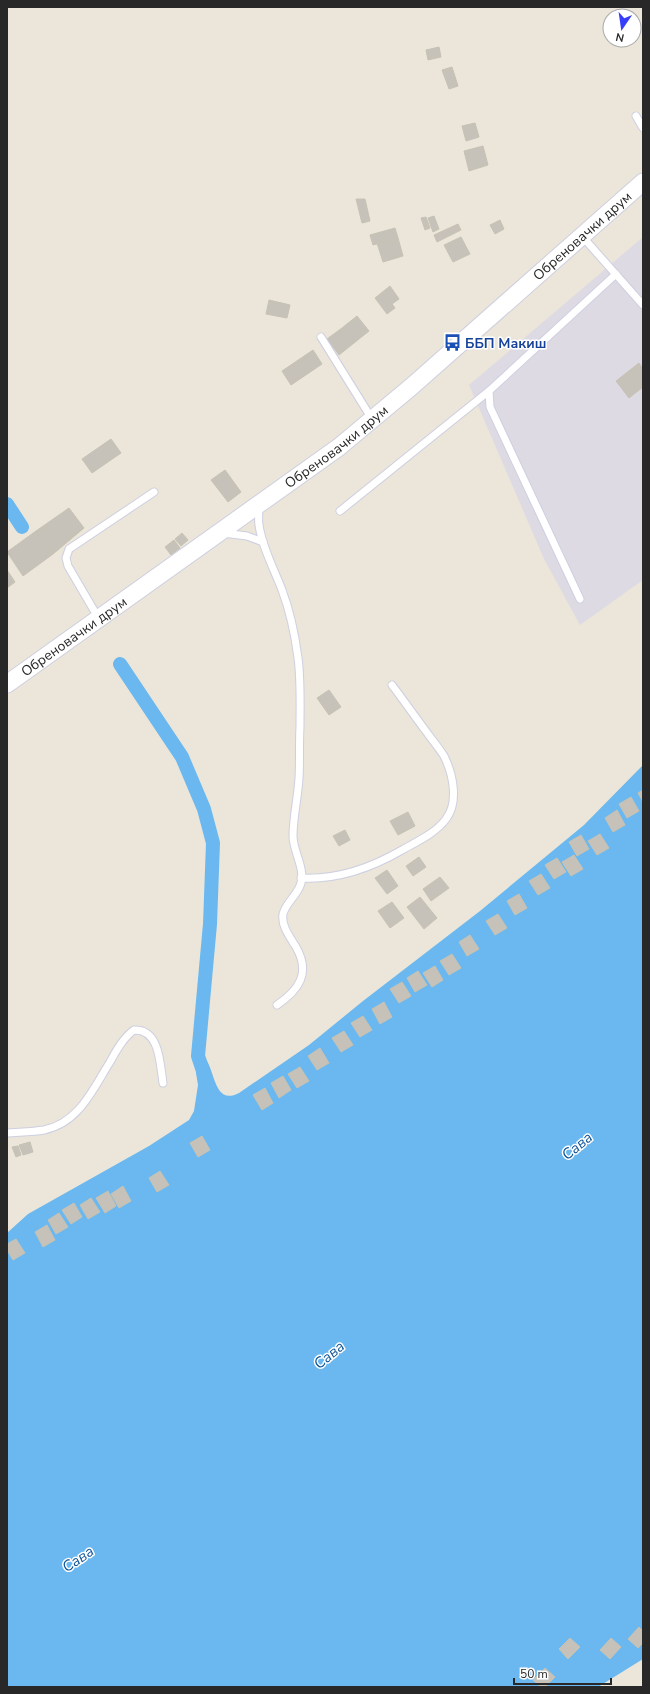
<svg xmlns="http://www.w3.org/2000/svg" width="650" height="1694" font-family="'Nunito Sans',sans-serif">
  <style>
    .industrial { fill: #dedae3 }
    .water { fill: #6ab8ef }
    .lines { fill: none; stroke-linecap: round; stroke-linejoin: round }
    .canal { stroke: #6ab8ef; stroke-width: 14 }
    .building { fill: #c6c2b9; stroke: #c6c2b3 }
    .service-casing { stroke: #cecfe1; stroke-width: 9 }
    .tertiary-casing { stroke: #cecfe1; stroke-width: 19 }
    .service { stroke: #fff; stroke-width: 7 }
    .tertiary { stroke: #fff; stroke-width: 17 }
    .labels { text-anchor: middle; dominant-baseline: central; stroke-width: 3; stroke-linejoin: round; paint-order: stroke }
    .street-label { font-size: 14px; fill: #282828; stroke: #fff }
    .transit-label { font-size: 14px; font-weight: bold; fill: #164399; stroke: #fff; text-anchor: start }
    .water-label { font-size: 15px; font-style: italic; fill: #0c5398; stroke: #fff }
  </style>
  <rect width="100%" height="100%" fill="#ebe6d9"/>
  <polygon class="industrial" points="643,237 643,580 580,625 544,559 469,385"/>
  <path class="water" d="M643 765V1659L598 1687H7V1233L28 1214 149 1146 189 1120 194 1111 198 1085 196 1073V1061L198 1056 202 1055C216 1065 212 1107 239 1093L309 1045 363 1001 480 911 584 825Z"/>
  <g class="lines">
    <g class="canal">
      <polyline points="7,504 22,527"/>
      <polyline points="120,664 182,757 204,809 213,843 210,924 198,1056 204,1074"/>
    </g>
  </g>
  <g class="building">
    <polygon points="439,47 441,57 428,60 426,50"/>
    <polygon points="452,67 458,86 449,89 442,70"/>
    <polygon points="475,123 479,137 466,141 462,126"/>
    <polygon points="483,146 488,165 469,171 464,151"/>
    <polygon points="356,199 365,199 370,221 362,223"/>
    <polygon points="434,216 439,229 433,232 428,218"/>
    <polygon points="426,217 430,228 425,230 421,218"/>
    <polygon points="500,220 504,229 495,234 490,225"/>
    <polygon points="458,224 461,230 437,242 434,235"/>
    <polygon points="395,228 398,238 373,245 370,235"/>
    <polygon points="461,237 470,254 453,262 444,245"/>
    <polygon points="398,238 403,256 383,262 377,243"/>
    <polygon points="390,286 399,299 392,304 395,308 387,314 375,298"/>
    <polygon points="269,300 290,305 287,318 266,314"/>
    <polygon points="357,316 369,331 354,343 342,328"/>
    <polygon points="342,328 354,343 339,355 327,339"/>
    <polygon points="313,350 322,364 291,385 282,371"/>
    <polygon points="639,363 643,369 643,387 629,398 616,381"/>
    <polygon points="111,439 121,453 92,473 82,459"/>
    <polygon points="225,470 241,492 228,502 211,480"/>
    <polygon points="69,508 84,528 53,554 36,531"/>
    <polygon points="36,531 53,554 23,576 7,552"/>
    <polygon points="182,533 188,540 181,546 175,539"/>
    <polygon points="174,540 180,548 171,555 165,547"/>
    <polygon points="7,570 15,582 7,588"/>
    <polygon points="329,690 341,707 329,715 317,698"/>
    <polygon points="643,790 643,802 638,793"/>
    <polygon points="631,797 639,811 627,818 619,804"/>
    <polygon points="617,810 625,825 613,832 605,818"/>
    <polygon points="408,812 415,826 398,835 390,821"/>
    <polygon points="345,830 350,840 339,846 333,836"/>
    <polygon points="600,834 609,848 597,855 588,841"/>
    <polygon points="581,835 589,849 577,856 569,842"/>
    <polygon points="574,855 583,869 571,876 562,862"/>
    <polygon points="419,857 426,867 413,876 406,866"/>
    <polygon points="557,858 566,872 554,879 545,865"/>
    <polygon points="387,870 398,886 387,894 375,878"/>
    <polygon points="541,874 550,888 538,895 529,881"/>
    <polygon points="440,877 449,888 431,901 423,889"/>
    <polygon points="519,894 527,908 515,915 507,901"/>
    <polygon points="420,897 437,918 424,929 407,907"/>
    <polygon points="392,902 404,918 390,928 378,911"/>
    <polygon points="498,914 507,928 495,935 486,921"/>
    <polygon points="470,935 479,949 467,956 459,942"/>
    <polygon points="452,954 461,968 449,975 440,961"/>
    <polygon points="435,966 443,980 432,987 423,973"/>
    <polygon points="418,971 427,985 415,992 407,978"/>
    <polygon points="402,982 411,996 399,1003 390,989"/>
    <polygon points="384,1002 392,1017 380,1024 372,1009"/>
    <polygon points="363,1016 372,1030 360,1037 351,1023"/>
    <polygon points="344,1031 353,1045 341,1052 332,1038"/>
    <polygon points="320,1048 329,1063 317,1070 308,1056"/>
    <polygon points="300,1067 309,1081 297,1088 288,1074"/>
    <polygon points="283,1076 291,1090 279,1098 271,1083"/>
    <polygon points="265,1088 273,1103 262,1110 253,1095"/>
    <polygon points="202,1136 210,1150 198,1157 190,1143"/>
    <polygon points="30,1142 33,1152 23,1155 19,1145"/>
    <polygon points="18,1146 21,1155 16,1157 12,1147"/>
    <polygon points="160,1171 169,1185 157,1192 149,1178"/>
    <polygon points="123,1186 131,1201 119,1208 111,1194"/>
    <polygon points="108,1191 116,1206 105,1213 96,1198"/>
    <polygon points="91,1198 100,1212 88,1219 80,1205"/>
    <polygon points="74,1203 82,1217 71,1224 62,1210"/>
    <polygon points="59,1213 68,1227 56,1234 48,1220"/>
    <polygon points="47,1225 55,1240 43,1247 35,1232"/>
    <polygon points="16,1239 25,1253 13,1260 7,1250 7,1244"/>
    <polygon points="639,1627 643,1631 643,1643 638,1648 628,1639"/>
    <polygon points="570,1638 580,1647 568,1659 559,1649"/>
    <polygon points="611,1638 621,1647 610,1659 600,1650"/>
    <polygon points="545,1668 555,1677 545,1687 541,1687 533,1680"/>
  </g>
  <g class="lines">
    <defs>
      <g id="service">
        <polyline points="636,116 643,128"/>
        <polyline points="581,235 643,305"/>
        <polyline points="321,337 372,419"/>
        <path d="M259 506C259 512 258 519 259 525 262 547 274 569 282 590 290 611 295 635 298 658 301 680 300 704 300 727 299 744 300 761 299 778 298 797 293 817 293 836 293 851 305 868 301 883 298 895 286 902 283 914 281 926 290 937 296 947 311 973 299 990 277 1005"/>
        <polyline points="340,511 489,391"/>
        <polyline points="223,533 247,536 263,542"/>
        <polyline points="580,599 490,407 489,391 616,274"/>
        <polyline points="99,619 68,566 66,558 69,549 154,492"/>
        <path d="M301 878C338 880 371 868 402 850 416 842 436 833 446 819 459 802 453 774 444 756 439 748 433 741 428 734 416 718 404 701 392 685"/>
        <path d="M7 1133C19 1132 32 1132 44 1130 79 1123 93 1089 110 1062 116 1051 123 1038 134 1030 160 1029 160 1064 163 1083"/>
      </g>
      <g id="tertiary">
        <path id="s1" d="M7 684 339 447 411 387 643 182"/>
      </g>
    </defs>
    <use href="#service" class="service-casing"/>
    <use href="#tertiary" class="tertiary-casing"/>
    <use href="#service" class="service"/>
    <use href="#tertiary" class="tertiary"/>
  </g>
  <defs>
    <symbol id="bus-bare" viewBox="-9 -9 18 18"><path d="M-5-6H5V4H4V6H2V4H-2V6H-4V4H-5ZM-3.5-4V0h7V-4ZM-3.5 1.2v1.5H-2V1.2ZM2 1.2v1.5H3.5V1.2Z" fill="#1a4fb4" stroke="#fff" stroke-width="2.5" paint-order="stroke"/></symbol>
  </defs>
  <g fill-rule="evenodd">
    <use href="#bus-bare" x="440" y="330" width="25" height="25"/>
  </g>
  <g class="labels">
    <g class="street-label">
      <text stroke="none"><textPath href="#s1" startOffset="730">Обреновачки друм</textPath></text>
      <text stroke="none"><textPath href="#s1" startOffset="406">Обреновачки друм</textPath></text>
      <text stroke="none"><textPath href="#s1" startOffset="82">Обреновачки друм</textPath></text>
    </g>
    <g class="transit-label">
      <text x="465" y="343">ББП Макиш</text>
    </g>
    <g class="water-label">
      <text transform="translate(577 1146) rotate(-40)">Сава</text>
      <text transform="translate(329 1355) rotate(-40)">Сава</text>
      <text transform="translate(78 1559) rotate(-34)">Сава</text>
    </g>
  </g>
  <rect width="650" height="1694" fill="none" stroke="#282828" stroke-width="16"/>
  <g transform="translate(622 28) rotate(193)"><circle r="19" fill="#ffffff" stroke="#a9a9a9"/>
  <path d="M0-3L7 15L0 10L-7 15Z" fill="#363dfb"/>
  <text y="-6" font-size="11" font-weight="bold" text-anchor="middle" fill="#282828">N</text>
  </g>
  <path d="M514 1678v6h97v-6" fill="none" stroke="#282828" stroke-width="2"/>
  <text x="520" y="1678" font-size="12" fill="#282828" stroke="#ffffff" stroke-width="3" paint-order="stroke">50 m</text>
</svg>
